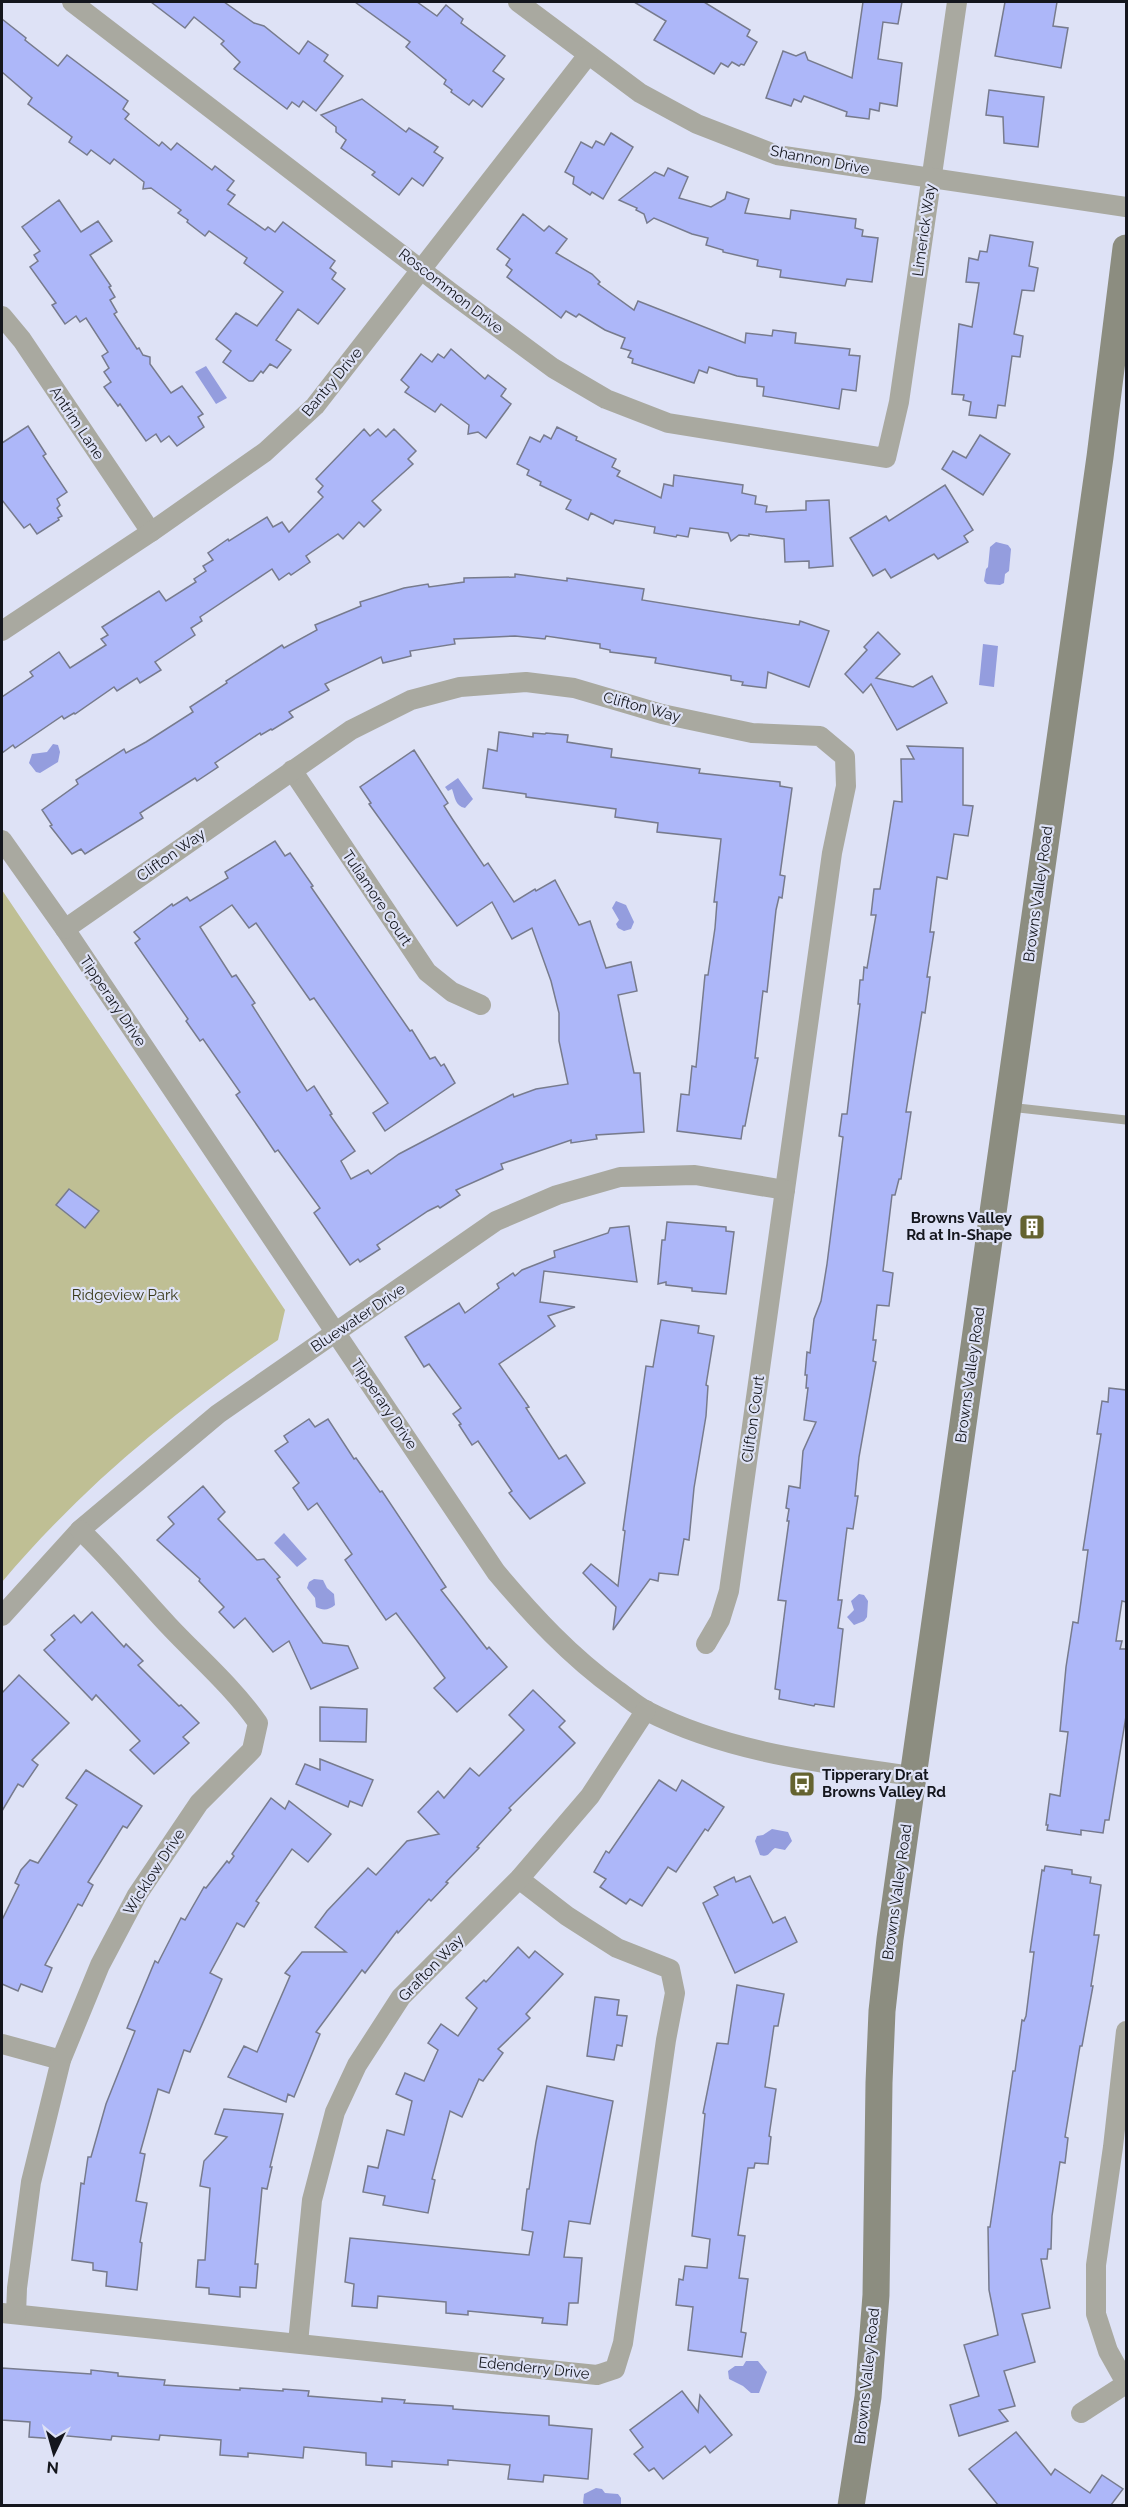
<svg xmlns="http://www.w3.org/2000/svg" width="1128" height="2507" font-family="Raleway,sans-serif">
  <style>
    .green { fill: #bfbf94 }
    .water { fill: #949dde }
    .building { fill: #adb7f9; stroke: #777b8d; stroke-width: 1.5 }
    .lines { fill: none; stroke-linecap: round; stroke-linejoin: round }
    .service { stroke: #a9a9a0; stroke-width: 9 }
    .minor { stroke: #a9a9a0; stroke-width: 20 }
    .secondary { stroke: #8c8d80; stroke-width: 27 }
    .labels { text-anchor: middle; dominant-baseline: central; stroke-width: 4.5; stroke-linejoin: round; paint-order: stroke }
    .street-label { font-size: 15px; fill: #14161d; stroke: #dee2f6 }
    .poi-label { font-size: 15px; font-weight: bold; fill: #14161d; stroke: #dee2f6; text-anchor: end }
    .park-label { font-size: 15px; fill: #393918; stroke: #dee2f6 }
  </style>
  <rect width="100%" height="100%" fill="#dee2f6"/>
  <path class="green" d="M2 890 285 1310 278 1340C176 1410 82 1487 2 1582Z"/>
  <g class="water">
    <polygon points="206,366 227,398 216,404 195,372"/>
    <polygon points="996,542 1008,545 1011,549 1009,571 1005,574 1004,583 1000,585 987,584 984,581 986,569 988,567 990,547"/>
    <polygon points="983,644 998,646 994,687 979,685"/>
    <polygon points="53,744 58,745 60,752 58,762 40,773 36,772 29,763 32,754 47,752"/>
    <path d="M458 778 473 799 465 808C455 806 455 797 452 789L448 791 445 787Z"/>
    <polygon points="616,901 626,905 634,922 631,929 624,931 618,928 616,924 619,920 612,908"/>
    <polygon points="284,1533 307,1559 297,1567 274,1543"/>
    <path d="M314 1579 323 1580 327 1588 334 1594 335 1605C329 1610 323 1611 316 1607L315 1598 307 1588 309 1582Z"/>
    <polygon points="859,1594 864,1595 868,1601 867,1617 864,1621 854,1625 847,1617 854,1610 851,1601"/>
    <path d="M772 1829 788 1832 792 1841 785 1850 775 1848C769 1852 769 1858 760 1855L755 1841 757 1836 763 1835Z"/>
    <polygon points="746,2361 758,2361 767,2372 759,2393 751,2393 743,2386 729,2379 728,2371 735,2366 743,2366"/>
    <polygon points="596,2488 602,2489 605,2493 618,2494 621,2498 621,2505 585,2505 583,2503 584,2494"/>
  </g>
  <g class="building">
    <polygon points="151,2 224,2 254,23 264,26 299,54 308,41 328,55 324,61 343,76 316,111 303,101 299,107 292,102 287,109 234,69 240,62 221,44 224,41 194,17 185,28"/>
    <polygon points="355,2 417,2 437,16 446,5 463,19 461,23 505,56 493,71 504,79 482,107 473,100 469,105 451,92 452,90 444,84 446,80 406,47 410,42"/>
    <polygon points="634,2 704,2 750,30 747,36 757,42 744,65 741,64 739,66 732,62 728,67 721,63 714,74 654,40 666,21"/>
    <polygon points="863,2 902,2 898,24 883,22 878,59 902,63 897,106 880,103 879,111 870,109 869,119 846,116 847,112 804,96 801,102 794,99 791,106 766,98 783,51 796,56 805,52 808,60 852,78"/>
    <polygon points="1005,2 1057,2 1053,26 1068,28 1061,68 995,56"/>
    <polygon points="2,19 26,38 25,40 58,66 67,55 128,101 123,109 129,114 125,119 159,146 162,142 171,150 177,143 212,170 215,166 234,181 227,190 235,195 228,204 265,230 268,227 275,232 283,222 335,261 330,268 336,273 332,279 345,289 318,324 298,309 276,340 291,350 277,368 270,364 263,373 261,371 253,381 249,381 223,362 231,351 216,339 236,313 257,326 283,292 244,263 247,258 209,231 205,236 187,222 188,220 178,213 181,210 151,188 143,189 144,182 114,159 110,164 91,150 87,155 69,142 72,137 28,104 32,98 2,72"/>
    <polygon points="989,90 1044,97 1038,147 1004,143 1003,117 986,115"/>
    <polygon points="362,99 406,132 409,128 438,147 434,152 443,158 423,186 412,178 399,195 372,175 375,172 341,148 346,140 336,132 336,127 321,115"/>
    <polygon points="611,133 633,147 603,199 592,192 590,195 573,184 574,177 565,172 581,142 592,148 596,141 604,145"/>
    <polygon points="668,168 688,177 679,198 711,207 725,199 727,192 749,199 745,213 790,219 791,210 856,219 855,228 863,230 862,236 878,238 872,282 847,279 845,286 780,277 781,270 757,266 758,260 723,252 723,250 706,245 708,238 692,234 654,218 647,223 644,214 636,210 637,208 619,200 655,172 664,176"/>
    <polygon points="59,200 81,232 98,221 112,241 90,255 111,286 109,287 115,297 110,300 117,312 114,314 137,349 139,348 143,355 150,357 150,364 171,393 182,386 203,414 198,417 204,427 177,446 169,436 161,442 156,434 146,441 120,404 118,406 104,387 111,382 104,372 109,368 102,356 108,352 86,318 80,322 76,316 65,324 52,305 56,303 30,267 38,261 34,255 40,251 22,227"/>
    <polygon points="523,214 544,231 549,226 567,239 556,253 592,274 600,282 598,284 634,310 638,301 745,343 746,333 772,336 773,330 796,333 795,343 850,349 849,355 860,356 856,391 842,389 839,409 763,396 764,387 757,386 757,379 737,376 709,367 707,373 699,370 694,383 632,363 633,359 628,357 631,351 621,348 625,338 605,330 579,314 576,317 566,311 561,318 507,277 512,270 506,265 510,259 497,249"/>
    <polygon points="990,235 1033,242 1029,266 1038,268 1034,291 1022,290 1014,334 1023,336 1020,357 1012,356 1005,406 998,405 996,418 969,415 971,402 963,400 964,395 952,394 959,324 972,327 979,283 966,282 969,258 978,260 980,251 987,252"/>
    <polygon points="451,349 485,379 488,375 506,389 501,396 511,404 486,438 478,432 468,434 469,425 441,404 435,412 405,392 409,387 401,380 421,354 432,362 438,354 444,358"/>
    <polygon points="28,426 46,454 43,456 67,492 57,499 60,505 57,508 62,516 58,518 59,520 37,534 30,524 24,528 2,500 2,443"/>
    <polygon points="557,427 577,437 576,440 616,459 612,467 620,471 617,476 661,498 664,484 673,486 674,475 743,485 742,493 756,496 755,504 767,506 766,512 806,510 806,501 829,500 833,566 809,568 809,561 785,562 784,539 749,534 749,536 739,535 731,541 728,533 690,528 688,537 677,535 676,537 654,533 655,527 615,520 613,524 591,513 588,520 566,509 571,500 540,485 541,482 527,475 529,470 517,464 530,437 540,442 544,435 551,439"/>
    <polygon points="364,429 370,436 378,429 386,437 394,429 416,451 408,459 413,464 372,501 381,510 364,527 359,522 343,539 338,534 306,556 310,562 291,575 289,573 279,580 272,569 200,617 202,621 191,628 195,635 155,662 161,670 140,683 137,678 117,691 114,687 75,714 74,713 64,719 62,716 15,748 13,745 2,753 2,697 33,676 30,672 59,652 70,668 106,645 101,639 108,635 102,627 159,591 166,601 196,582 194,579 206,571 203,566 213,560 208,553 228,539 229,541 267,517 273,527 282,522 289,532 323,497 318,492 323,486 316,479"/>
    <polygon points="980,435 1010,454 983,495 942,469 953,451 966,458"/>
    <polygon points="945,485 973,530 964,536 968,542 938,559 934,554 891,578 885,569 873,576 850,538 886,516 889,521"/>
    <polygon points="515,574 567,581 567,578 644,589 642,600 799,625 800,621 829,631 809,687 768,672 766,688 742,685 743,682 731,680 731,676 655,663 656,658 610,652 610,650 600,648 600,644 546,636 545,639 515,636 454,639 455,644 410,651 411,656 383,663 381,657 325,684 329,690 289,712 293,717 272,730 271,729 261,735 260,733 215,763 218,767 197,781 195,778 140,813 143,818 85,854 81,849 72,854 50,826 52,825 42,810 78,784 76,780 124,749 126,753 146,742 193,712 190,707 227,683 226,681 282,645 284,648 317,630 315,625 361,606 360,602 404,588 428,584 429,587 464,582 464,578 515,577"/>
    <polygon points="878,632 900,654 876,678 913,687 932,676 947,703 897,730 871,684 863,693 845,674 867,650 864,647"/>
    <polygon points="499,732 533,737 533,733 545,734 546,733 568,735 567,742 612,749 611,757 700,769 699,773 780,782 780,786 792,788 780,875 785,876 782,898 779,897 776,910 767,992 763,991 755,1058 758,1058 745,1126 743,1126 741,1139 677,1131 681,1094 689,1095 692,1066 696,1067 705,975 708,975 715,928 717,902 714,902 721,839 657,832 658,823 615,817 616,809 526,797 526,794 483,788 488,749 497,751"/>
    <polygon points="907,746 963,748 963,805 973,806 968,836 954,834 947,879 937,877 930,932 934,932 927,977 930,977 925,1013 922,1012 906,1112 911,1112 901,1179 899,1179 895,1195 892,1195 883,1271 893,1273 889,1306 877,1305 873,1340 876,1340 873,1361 876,1362 859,1457 855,1496 858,1496 853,1529 847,1528 838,1600 842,1600 838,1628 843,1629 834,1707 815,1704 814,1706 779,1699 780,1690 775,1689 786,1601 778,1600 789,1521 787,1521 789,1509 786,1508 789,1486 800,1488 803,1451 816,1422 804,1420 808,1388 806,1388 807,1375 805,1375 807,1352 810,1353 814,1319 821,1301 827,1264 843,1137 839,1136 842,1114 847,1114 860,1004 858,1004 860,980 863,980 864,967 867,968 876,915 871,915 874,889 880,889 894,801 902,802 901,759 914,759"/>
    <polygon points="414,750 448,803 444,806 453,820 484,866 488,863 514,902 535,889 536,891 555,880 579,925 590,921 606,968 631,962 637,991 618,995 634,1073 640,1073 644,1132 596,1135 597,1139 571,1143 571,1140 501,1164 503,1169 456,1190 460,1195 440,1208 438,1206 428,1211 377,1245 380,1249 360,1262 358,1259 350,1265 314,1213 320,1208 278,1150 275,1152 261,1131 236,1095 240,1092 203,1039 200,1041 186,1021 188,1019 135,943 140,939 134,932 172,904 173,906 187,897 190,901 228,878 225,872 275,841 285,856 290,853 313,886 311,887 410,1031 412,1030 430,1059 435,1057 441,1066 444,1064 455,1083 385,1131 373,1113 388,1103 314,998 310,1000 256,923 249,928 232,905 200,927 232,977 236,975 255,1003 252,1005 307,1091 314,1086 332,1114 330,1115 355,1151 341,1161 351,1179 368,1170 371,1174 399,1154 513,1094 514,1097 536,1089 568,1084 559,1041 559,1013 551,981 532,928 512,939 492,902 457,926 369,804 371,803 360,787"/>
    <polygon points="69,1189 99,1211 85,1228 56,1205"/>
    <polygon points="667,1222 726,1227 726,1231 734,1232 726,1294 692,1291 692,1288 666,1285 666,1282 658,1284 662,1240 665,1240"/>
    <polygon points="629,1226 637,1282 544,1271 540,1302 575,1307 548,1316 555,1326 499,1364 529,1407 526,1408 559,1459 566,1455 585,1483 530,1519 509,1493 512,1491 478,1441 472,1445 459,1425 461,1424 453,1414 461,1408 429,1364 424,1367 405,1337 459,1303 465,1313 499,1288 497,1284 513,1273 515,1276 522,1270 555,1257 554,1251 608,1233 610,1228"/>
    <polygon points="661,1320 699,1326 698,1333 714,1336 706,1385 708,1386 706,1416 694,1488 689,1540 684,1539 678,1575 659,1573 658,1581 650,1579 613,1630 616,1607 583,1573 591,1564 618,1586 625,1531 623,1530 646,1366 653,1367"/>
    <polygon points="1109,1388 1126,1390 1126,1602 1122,1601 1116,1641 1122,1641 1120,1649 1126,1649 1126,1716 1109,1820 1105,1820 1103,1833 1081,1830 1081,1835 1047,1830 1048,1825 1046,1825 1050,1794 1060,1796 1068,1732 1060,1731 1066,1667 1073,1622 1078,1623 1088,1550 1083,1550 1101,1434 1097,1434 1102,1401 1108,1402"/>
    <polygon points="309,1419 315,1427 328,1419 354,1459 356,1458 380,1492 382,1491 446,1587 441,1590 487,1649 489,1647 507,1667 457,1712 434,1688 445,1678 396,1613 386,1620 345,1560 352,1554 317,1503 308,1510 293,1488 299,1483 275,1451 288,1442 284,1436"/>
    <polygon points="203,1486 225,1512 218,1519 257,1560 264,1559 280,1577 277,1579 323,1643 348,1646 358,1668 311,1689 289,1641 273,1652 245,1618 234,1628 219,1612 224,1607 199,1581 200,1579 157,1540 174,1524 168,1517"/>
    <polygon points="92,1612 124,1647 126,1644 143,1661 138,1665 179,1706 181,1705 199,1723 183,1737 189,1743 154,1774 130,1750 140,1741 96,1695 92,1700 44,1650 55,1640 51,1635 74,1615 81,1623"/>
    <polygon points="19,1675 69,1723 32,1760 38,1765 23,1787 18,1784 2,1811 2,1693"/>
    <polygon points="533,1690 565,1721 559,1727 575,1743 509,1808 511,1810 477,1847 479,1848 446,1882 448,1883 431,1901 429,1899 398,1933 397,1931 365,1973 362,1970 316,2032 320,2034 294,2097 288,2094 286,2102 228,2077 244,2046 257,2052 290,1976 285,1973 302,1952 346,1952 315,1927 327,1911 368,1868 376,1875 407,1841 439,1834 418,1812 438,1791 444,1798 470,1768 479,1776 524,1730 509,1715"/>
    <polygon points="320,1707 367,1709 366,1742 320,1741"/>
    <polygon points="320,1759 373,1780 362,1806 350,1801 348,1807 296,1784 305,1764 320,1770"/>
    <polygon points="86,1770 142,1806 127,1828 123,1826 88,1882 93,1885 82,1906 78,1904 45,1965 52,1968 42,1992 21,1984 18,1991 2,1984 2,1920 19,1885 15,1883 21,1870 30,1860 38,1863 77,1805 66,1798"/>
    <polygon points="659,1780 676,1791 682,1780 724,1807 708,1831 705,1829 676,1872 668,1867 642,1906 630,1899 626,1904 600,1887 606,1879 594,1872 606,1851 609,1853"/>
    <polygon points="271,1798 285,1809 289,1801 331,1834 308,1862 292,1849 256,1901 259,1903 244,1927 237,1923 210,1973 222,1979 190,2052 184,2050 169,2093 158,2089 140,2153 145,2154 136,2201 147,2203 140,2242 142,2243 137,2290 106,2286 107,2272 93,2270 93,2263 72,2260 81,2183 84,2184 88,2157 91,2157 106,2104 135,2031 127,2028 155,1961 158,1963 181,1918 185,1920 204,1887 206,1888 227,1861 229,1863 234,1856 232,1854"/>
    <polygon points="1045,1866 1072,1870 1072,1874 1091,1877 1090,1883 1101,1885 1094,1935 1099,1935 1091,1986 1093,1986 1082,2046 1080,2046 1065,2137 1068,2138 1065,2163 1060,2162 1052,2216 1051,2249 1048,2249 1047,2259 1041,2259 1050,2308 1022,2314 1035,2362 1004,2371 1015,2406 999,2410 1008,2421 959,2436 950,2405 979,2396 964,2345 998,2335 989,2290 988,2227 990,2227 1013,2071 1015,2071 1022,2020 1024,2021 1026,2016 1034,1952 1030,1952 1042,1870 1044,1871"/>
    <polygon points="750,1876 773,1923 785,1917 797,1942 735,1973 703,1903 718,1895 714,1887 734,1877 736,1882"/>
    <polygon points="518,1947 529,1958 535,1951 563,1974 526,2014 530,2018 498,2049 503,2053 483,2081 479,2079 462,2117 450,2111 432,2179 435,2180 428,2213 383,2205 385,2196 363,2192 368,2166 378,2168 387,2130 404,2135 412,2101 396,2094 405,2073 424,2081 438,2050 428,2043 441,2024 458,2036 477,2008 466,1998 484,1980 486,1982"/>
    <polygon points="737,1985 784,1994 778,2026 774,2026 765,2087 776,2089 769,2136 771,2137 768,2164 755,2163 754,2168 748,2168 738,2235 745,2236 739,2278 748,2279 741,2332 746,2333 742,2357 688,2350 693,2307 676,2305 679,2279 683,2280 685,2266 707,2268 710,2239 692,2236 705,2114 703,2113 717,2043 728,2044"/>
    <polygon points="595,1997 619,2000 617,2015 627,2016 622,2046 617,2045 614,2060 587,2056"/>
    <polygon points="547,2086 613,2101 590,2224 569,2221 564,2257 582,2258 578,2303 569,2303 567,2325 542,2323 543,2318 468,2311 468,2315 446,2313 446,2302 378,2296 377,2308 352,2306 354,2284 345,2282 350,2238 529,2255 533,2232 522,2230 527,2189 529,2189 536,2142"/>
    <polygon points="224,2109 283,2114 270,2167 272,2167 267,2189 262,2188 255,2264 258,2264 256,2288 240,2287 240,2297 209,2294 209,2288 196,2287 198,2260 205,2260 210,2188 200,2186 204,2161 227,2137 215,2134"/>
    <polygon points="2,2368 91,2374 91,2370 118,2373 118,2376 165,2380 164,2385 240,2390 240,2388 283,2391 283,2389 309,2391 308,2396 382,2402 382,2398 405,2400 404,2403 453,2406 453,2409 549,2416 549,2425 592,2429 588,2479 544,2475 543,2482 508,2479 510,2465 448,2460 448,2465 392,2461 392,2467 366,2465 366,2453 304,2447 303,2458 248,2453 248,2457 220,2455 221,2440 160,2435 159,2440 112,2436 111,2440 57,2435 56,2439 29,2437 30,2422 2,2420"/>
    <polygon points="682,2391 698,2412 700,2395 732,2435 710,2453 705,2446 663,2479 654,2468 649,2471 634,2454 643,2447 630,2430"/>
    <polygon points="1016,2432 1051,2475 1055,2469 1090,2493 1102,2475 1123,2489 1111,2505 998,2505 969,2469"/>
  </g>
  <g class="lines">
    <polyline class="service" points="1010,1107 1126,1120"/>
    <g class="minor">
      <polyline points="72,2 450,292 553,368 606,399 668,423 886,458 899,402 957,2"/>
      <polyline points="518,2 640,93 697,124 777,155 1126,207"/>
      <polyline points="2,316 22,340 151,532"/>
      <polyline points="2,631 151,532 265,452 315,406 588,55"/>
      <polyline points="292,770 427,972 452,992 481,1005"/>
      <path d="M2 840 65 929 496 1572C533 1616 570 1656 617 1690 627 1697 637 1706 647 1711 729 1753 823 1763 912 1776"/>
      <polyline points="65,929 351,730 411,700 460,687 526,682 574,688 662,714 752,733 820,736 845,757 846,786 832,853 729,1591 720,1620 706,1644"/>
      <polyline points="2,1616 80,1530 218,1414 496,1221 557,1195 620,1177 695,1175 785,1190"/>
      <polyline points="1126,2031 1113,2147 1096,2265 1096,2314 1108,2351 1126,2383"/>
      <polyline points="2,2044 61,2060"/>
      <polyline points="2,2313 597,2375 615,2369 623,2343 666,2040 675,1993 670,1969 617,1948 567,1916 519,1879"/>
      <path d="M16 2314 17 2288 31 2182 61 2060 100 1965 137 1895 199 1803 252 1750 258 1723C232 1686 198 1657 168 1625 138 1593 112 1560 80 1530"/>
      <polyline points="298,2343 312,2200 335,2112 357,2065 401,1997 519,1879 590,1796 646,1710"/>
      <polyline points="1081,2413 1126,2384"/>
    </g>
    <polyline class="secondary" points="851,2506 868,2397 876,2295 879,2083 882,2011 890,1939 1100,457 1126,248"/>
  </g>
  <defs>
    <symbol id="building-square" viewBox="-11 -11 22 22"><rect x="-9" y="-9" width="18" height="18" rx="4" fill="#646330" stroke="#dee2f6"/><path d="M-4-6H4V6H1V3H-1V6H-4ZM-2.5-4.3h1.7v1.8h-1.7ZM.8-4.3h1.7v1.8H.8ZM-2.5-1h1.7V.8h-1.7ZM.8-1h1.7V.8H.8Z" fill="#fff"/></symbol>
    <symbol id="bus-square" viewBox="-11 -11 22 22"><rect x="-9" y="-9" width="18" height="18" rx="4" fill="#646330" stroke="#dee2f6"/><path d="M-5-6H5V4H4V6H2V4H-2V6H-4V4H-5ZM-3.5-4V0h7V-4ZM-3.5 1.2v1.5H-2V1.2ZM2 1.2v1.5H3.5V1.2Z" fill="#fff"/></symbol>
  </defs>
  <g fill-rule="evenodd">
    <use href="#building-square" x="1017" y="1212" width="30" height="30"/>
    <use href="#bus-square" x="787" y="1769" width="30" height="30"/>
  </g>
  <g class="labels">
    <g class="street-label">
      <text transform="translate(820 160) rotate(11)">Shannon Drive</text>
      <text transform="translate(924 230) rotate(-82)">Limerick Way</text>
      <text transform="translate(451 291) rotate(38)">Roscommon Drive</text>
      <text transform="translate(332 382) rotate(-50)">Bantry Drive</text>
      <text transform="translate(77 423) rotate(56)">Antrim Lane</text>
      <text transform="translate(642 707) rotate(15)">Clifton Way</text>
      <text transform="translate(171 855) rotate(-35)">Clifton Way</text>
      <text transform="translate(1038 894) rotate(-82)">Browns Valley Road</text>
      <text transform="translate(377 898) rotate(56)">Tuliamore Court</text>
      <text transform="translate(113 1001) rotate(56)">Tipperary Drive</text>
      <text transform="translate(358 1318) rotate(-34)">Bluewater Drive</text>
      <text transform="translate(970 1375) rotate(-82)">Browns Valley Road</text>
      <text transform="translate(384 1404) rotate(56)">Tipperary Drive</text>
      <text transform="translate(753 1419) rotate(-82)">Clifton Court</text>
      <text transform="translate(154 1872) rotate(-57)">Wicklow Drive</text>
      <text transform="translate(897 1892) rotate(-82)">Browns Valley Road</text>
      <text transform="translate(431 1968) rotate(-46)">Grafton Way</text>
      <text transform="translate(534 2368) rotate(6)">Edenderry Drive</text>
      <text transform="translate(867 2376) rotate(-84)">Browns Valley Road</text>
    </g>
    <g class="poi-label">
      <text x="1012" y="1218">Browns Valley<tspan x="1012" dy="17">Rd at In-Shape</tspan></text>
      <text x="822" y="1775" text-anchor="start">Tipperary Dr at<tspan x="822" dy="17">Browns Valley Rd</tspan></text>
    </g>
    <g class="park-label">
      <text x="125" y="1295">Ridgeview Park</text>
    </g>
  </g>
  <rect width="1128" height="2507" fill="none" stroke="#14161d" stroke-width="6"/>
  <g transform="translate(54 2453) rotate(185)" stroke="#dee2f6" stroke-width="4.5" paint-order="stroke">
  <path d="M0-4.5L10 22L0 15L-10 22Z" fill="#14161d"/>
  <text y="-9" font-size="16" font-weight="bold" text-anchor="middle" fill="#14161d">N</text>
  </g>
</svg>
